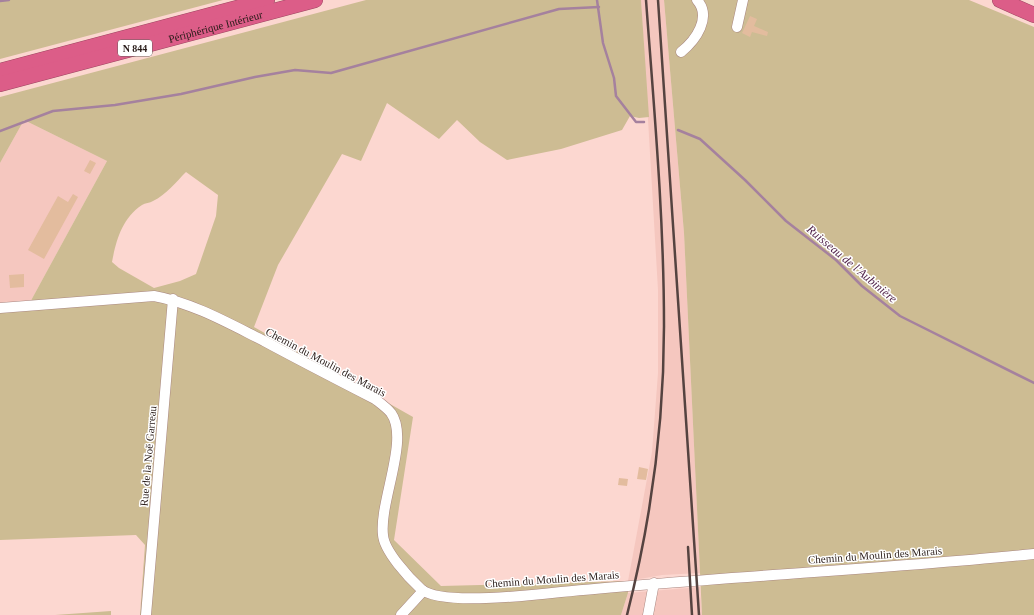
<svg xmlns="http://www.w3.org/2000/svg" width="1034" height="615" font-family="'Times New Roman',serif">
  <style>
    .built { fill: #f5c7bf }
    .green { fill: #cdbc93; fill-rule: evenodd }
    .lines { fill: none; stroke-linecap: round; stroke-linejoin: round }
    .stream { stroke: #a5819e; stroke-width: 2.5 }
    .building { fill: #e3bc9e }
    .minor-casing { stroke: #a98781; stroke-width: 11 }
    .highway-casing { stroke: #9d4661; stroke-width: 16 }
    .minor { stroke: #fff; stroke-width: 10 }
    .highway { stroke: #dc5d88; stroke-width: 15 }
    .rail { stroke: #554340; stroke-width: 2.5 }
    .labels { text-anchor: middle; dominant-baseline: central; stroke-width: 3; stroke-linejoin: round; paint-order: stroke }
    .shield { fill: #fff; stroke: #69605e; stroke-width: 1 }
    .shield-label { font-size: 10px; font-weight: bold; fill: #291c19 }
    .street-label { font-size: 11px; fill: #291c19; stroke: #fff }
    .water-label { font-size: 12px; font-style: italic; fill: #4d1f47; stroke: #fff }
  </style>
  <rect width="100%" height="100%" fill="#fcd7d0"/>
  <g class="built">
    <polygon points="641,0 664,0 684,233 700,573 662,575 628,581 652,452 658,373 658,290"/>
    <polygon points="24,120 107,161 28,306 0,308 0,163"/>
    <polygon points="700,587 702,615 621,615 628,593"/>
  </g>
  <g class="green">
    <polygon points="0,0 223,0 0,59"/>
    <path d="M366 0H641L649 117 639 118 630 116 622 130 561 149 507 160 480 142 457 120 439 139 387 103 361 161 342 154 278 265 254 327 413 417 394 540 441 586 628 581V593L621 615H140L145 545 136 535 0 540V308L28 306 107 161 24 120 0 163V97ZM186 172 218 195 216 216 196 274 180 281 154 288 119 268 112 262C116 241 122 218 142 205 145 203 150 203 153 201 166 195 176 182 186 172Z"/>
    <polygon points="664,0 969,0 1034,27 1034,615 702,615 684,233"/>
    <polygon points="111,611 111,615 55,615"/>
  </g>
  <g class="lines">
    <g class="stream">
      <polyline points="597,0 603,43 614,78 616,96 636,122 644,122"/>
      <polyline points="0,1 9,0"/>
      <polyline points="678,130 700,139 745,180 786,221 836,260 862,286 900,316 1034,383"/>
      <polyline points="0,131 53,111 115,105 181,94 255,77 295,70 331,73 559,9 599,7"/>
    </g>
  </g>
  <g class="building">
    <polygon points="750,16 757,19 754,26 768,32 767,36 752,32 750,37 742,33"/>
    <polygon points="90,160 96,163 90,174 84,171"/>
    <polygon points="73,194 78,197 44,259 28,250 58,196 68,202"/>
    <polygon points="24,274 24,287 10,288 9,275"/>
    <polygon points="639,467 648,469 646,480 637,479"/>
    <polygon points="619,478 628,479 627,486 618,485"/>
  </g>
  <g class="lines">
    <defs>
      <g id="minor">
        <polyline points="737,27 743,0"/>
        <path d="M681 52C696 40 712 17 697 0"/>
        <path d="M0 308 154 296C193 303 228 323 264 341 301 361 338 380 375 399 380 403 387 408 391 413 410 439 379 502 383 535 384 551 409 578 421 589 440 606 534 595 561 592 718 577 876 570 1034 554"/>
        <polyline points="146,615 173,299"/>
        <polyline points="401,615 423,591"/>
        <polyline points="648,615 654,583"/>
      </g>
      <g id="highway">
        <polyline points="1000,0 1034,15"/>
        <polyline points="0,71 267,0"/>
        <path id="s1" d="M0 84 315 0"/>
      </g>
    </defs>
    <use href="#minor" class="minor-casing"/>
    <use href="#highway" class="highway-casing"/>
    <use href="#minor" class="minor"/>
    <use href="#highway" class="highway"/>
    <g class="rail">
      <polyline points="658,0 699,615"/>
      <polyline points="688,547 692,615"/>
      <path d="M627 615C651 521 664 423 664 326 664 217 654 108 646 0"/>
    </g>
  </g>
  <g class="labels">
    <rect class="shield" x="118" y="40" width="34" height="16" rx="3"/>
    <g class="shield-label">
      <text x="135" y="48">N 844</text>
    </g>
    <g class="street-label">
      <text stroke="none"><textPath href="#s1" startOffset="223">Périphérique Intérieur</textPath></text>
      <text transform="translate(326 362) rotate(28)">Chemin du Moulin des Marais</text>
      <text transform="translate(148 456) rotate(-85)">Rue de la Noë Garreau</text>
      <text transform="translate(875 555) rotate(-4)">Chemin du Moulin des Marais</text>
      <text transform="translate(552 579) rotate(-4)">Chemin du Moulin des Marais</text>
    </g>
    <g class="water-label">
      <text transform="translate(852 264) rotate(40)">Ruisseau de l'Aubinière</text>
    </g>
  </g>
</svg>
